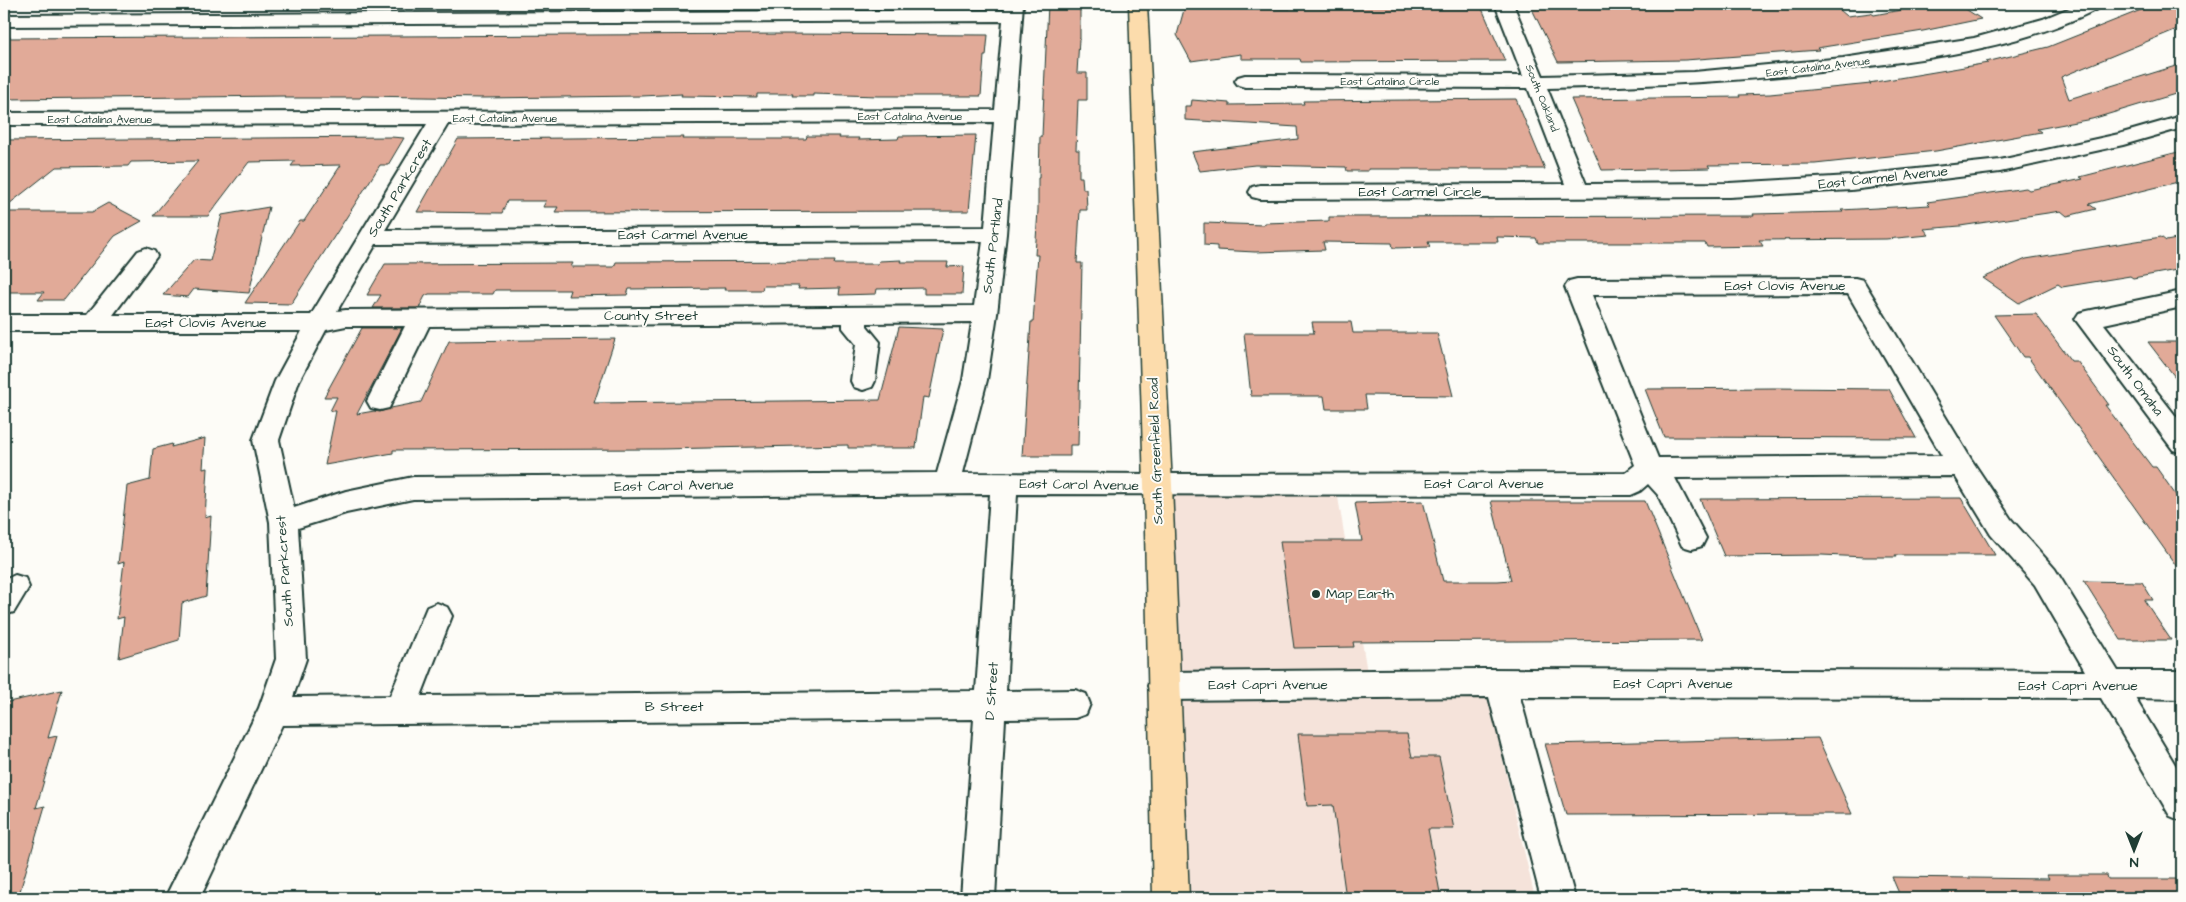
<svg xmlns="http://www.w3.org/2000/svg" width="2186" height="902" font-family="'Architects Daughter',sans-serif">
  <style>
    .built { fill: #f5e3da }
    .building { fill: #e1aa98; stroke: #1f3d34 }
    .lines { fill: none; stroke-linecap: round; stroke-linejoin: round }
    .minor-casing { stroke: #1f3d34; stroke-width: 4 }
    .major-casing { stroke: #1f3d34; stroke-width: 3 }
    .minor { fill: #fdfcf7; fill-rule: evenodd }
    .major { fill: #fcdcac; fill-rule: evenodd }
    .poi-dot { fill: #1f3d34; stroke: #fdfcf7; stroke-width: 2 }
    .labels { text-anchor: middle; dominant-baseline: central; stroke-width: 4; stroke-linejoin: round; paint-order: stroke }
    .far-street-label { font-size: 11px; fill: #1f3d34; stroke: #fdfcf7 }
    .street-label { font-size: 14px; fill: #1f3d34; stroke: #fdfcf7 }
    .poi-label { font-size: 14px; fill: #1f3d34; stroke: #fdfcf7; text-anchor: start }
  </style>
  <rect width="100%" height="100%" fill="#fdfcf7"/>
  <filter id="ink" filterUnits="userSpaceOnUse"><feTurbulence type="fractalNoise" baseFrequency=".02" numOctaves="2"/><feDisplacementMap in="SourceGraphic" scale="10" xChannelSelector="R" yChannelSelector="G"/><feConvolveMatrix kernelMatrix="1 2 1 2 8 2 1 2 1" color-interpolation-filters="sRGB"/></filter>
  <g filter="url(#ink)">
    <polygon class="built" points="1158,485 1336,485 1369,684 1485,683 1535,898 1172,898"/>
    <g class="building">
      <polygon points="1048,4 1080,4 1080,39 1079,39 1077,73 1087,73 1087,100 1078,100 1076,150 1079,150 1079,177 1082,177 1083,189 1086,189 1087,210 1080,210 1077,263 1082,263 1078,445 1070,445 1070,456 1022,456 1031,322 1033,322 1038,255 1035,255 1038,210 1038,178 1039,178 1040,136 1042,136"/>
      <polygon points="1410,4 1480,4 1505,61 1301,62 1300,59 1241,59 1241,54 1191,61 1177,35 1185,6 1211,9 1211,8 1290,9 1289,5 1411,6"/>
      <polygon points="1609,4 1833,4 1847,16 1871,13 1874,15 1933,4 1958,4 1981,19 1923,31 1817,48 1819,50 1685,60 1558,62 1530,5"/>
      <polygon points="2156,4 2167,4 2182,11 2182,27 2061,77 2069,99 2182,64 2182,92 2092,119 2037,129 2041,132 1936,151 1815,164 1708,165 1710,168 1602,170 1571,99 1740,97 1739,95 1770,94 1871,84 1869,83 1988,63 1986,62 2048,47"/>
      <polygon points="786,34 988,35 986,56 984,56 981,96 878,96 813,94 813,96 792,96 793,94 757,94 757,97 681,96 682,94 642,96 483,98 362,96 360,98 284,98 285,96 4,99 4,38"/>
      <polygon points="1516,99 1545,169 1368,169 1368,171 1347,171 1346,167 1255,165 1200,171 1192,152 1298,139 1297,127 1185,120 1185,106 1191,106 1192,100 1229,103 1229,105 1304,104 1303,101"/>
      <polygon points="976,135 969,211 555,212 558,207 543,207 546,201 507,201 502,213 417,212 458,139 684,137 683,139 806,139 807,136 840,136 839,138 859,138 858,140 898,139 899,136"/>
      <polygon points="391,137 404,138 388,165 380,165 291,304 245,303 300,221 304,221 341,165 291,166 295,161 249,162 208,216 153,216 198,161 131,162 128,166 56,167 4,208 4,140"/>
      <polygon points="2182,151 2182,181 2089,204 2096,209 2067,216 2061,211 1960,226 1924,229 1929,235 1886,239 1759,240 1763,246 1707,247 1705,243 1538,243 1536,238 1497,237 1498,242 1428,242 1430,247 1393,248 1392,243 1323,242 1325,250 1255,252 1217,250 1217,246 1204,245 1204,223 1264,225 1264,223 1329,221 1329,217 1754,216 1753,214 1843,212 1841,210 1930,205 1927,202 2026,188 2029,190 2083,179 2080,177"/>
      <polygon points="108,203 142,221 115,236 64,300 38,300 44,292 4,292 4,212 92,212"/>
      <polygon points="269,207 249,293 194,289 188,297 163,295 194,260 210,261 222,215"/>
      <polygon points="2161,237 2166,241 2182,238 2182,269 2133,278 2130,276 2062,287 2058,284 2019,303 1983,278 2026,259"/>
      <polygon points="901,260 900,262 948,262 947,267 964,266 962,294 924,294 924,288 877,289 876,294 839,295 840,288 798,289 799,286 763,286 762,290 724,290 725,288 629,289 627,295 568,296 570,290 495,290 493,294 429,294 425,296 419,308 373,308 381,295 367,295 385,264 573,263 571,267 614,267 616,262 835,261 834,264 878,264 879,261"/>
      <polygon points="2036,314 2071,361 2077,361 2109,405 2105,405 2152,467 2156,467 2182,504 2182,574 2028,357 2023,357 1994,315"/>
      <polygon points="1312,322 1351,322 1353,333 1437,333 1453,396 1365,395 1367,409 1326,409 1324,396 1251,396 1244,333 1314,333"/>
      <polygon points="899,327 943,329 929,398 923,397 916,448 848,448 848,445 661,449 393,450 393,453 325,465 336,411 330,411 337,397 324,397 362,328 402,328 357,414 374,411 380,412 391,408 421,402 449,341 615,339 594,403 880,400"/>
      <polygon points="2148,342 2182,342 2182,386"/>
      <polygon points="1773,388 1889,389 1916,438 1664,437 1645,389"/>
      <polygon points="205,438 203,469 208,468 205,518 211,516 206,596 182,603 179,640 119,658 124,617 117,619 124,562 118,564 127,486 150,480 153,449 172,444 171,447"/>
      <polygon points="1961,498 1995,555 1895,555 1896,557 1865,557 1822,555 1724,556 1700,499"/>
      <polygon points="1423,501 1443,581 1498,581 1511,580 1491,501 1645,501 1702,640 1353,642 1354,647 1294,648 1280,541 1362,541 1355,503"/>
      <polygon points="2084,581 2142,582 2153,600 2144,600 2171,640 2121,640"/>
      <polygon points="62,690 48,738 57,736 36,808 45,806 18,898 4,898 4,703"/>
      <polygon points="1298,734 1407,734 1412,757 1439,757 1454,829 1428,829 1441,898 1346,898 1333,805 1307,806"/>
      <polygon points="1818,738 1852,814 1566,815 1545,744"/>
      <polygon points="2046,875 2107,875 2108,879 2182,879 2182,898 1901,898 1892,877 2049,879"/>
    </g>
    <g class="lines">
      <defs>
        <g id="minor">
          <path d="M1005 4H1023L1006 234 997 314 987 380 963 473 1158 474 1625 473 1635 465 1565 287 1569 281 1577 279 1855 278 1863 280 1971 459 2011 519 2055 569 2118 671H2182V699L2135 698 2182 776V821L2170 816 2101 698 1520 697 1575 898H1541L1489 697 1163 700 1152 696 1148 686 1152 676 1163 672 1485 669 2085 671 2035 585 1991 535 1955 476 1675 478 1706 538 1702 546 1692 549 1682 546 1658 495 1648 484 1640 491 1631 495 1017 494 1006 691 1075 690 1086 694 1090 704 1086 714 1075 718 1005 719 995 898H961L974 719 282 725 200 898H165L259 708 276 659 270 522 253 440 275 381 302 331H4V315H87L138 251 146 248 154 251 157 256 113 315H311L427 124 4 125V113L995 110 1003 21 4 26V15L1004 10ZM994 122 985 227 385 230 448 124ZM983 241 974 306 346 310 337 311 376 244ZM1848 294 1942 456 1658 458 1592 295ZM972 322 963 380 937 473 413 477 346 491 294 508 279 440 299 381 326 330 346 326H405L367 401 371 408 380 410 389 408 429 326 843 323V328L856 344 851 381 854 387 863 390 872 387 875 381 880 342 867 326V323ZM990 494 976 691 421 696 452 616 447 607 437 603 427 607 390 696 293 697 306 659 298 528 346 513 413 499Z"/>
          <path d="M1495 4H1513L1543 76 1694 72 1843 58 1974 38 2043 19 2079 4H2102L2099 8C2087 14 2074 20 2061 25 1998 49 1928 59 1861 67 1757 81 1652 86 1547 88L1586 184 1729 183 1851 176 2000 160 2119 134 2182 116V128L2123 145 2000 172 1851 190 1729 197 1260 199 1252 197 1249 192 1252 187 1260 185 1565 184 1528 88 1245 87 1238 85 1235 81 1238 77 1245 75 1523 76Z"/>
          <polygon points="2182,291 2182,307 2104,324 2182,424 2182,453 2173,450 2075,319 2079,313 2087,311"/>
          <polygon points="15,575 25,578 29,587 14,612 4,615 4,580"/>
        </g>
        <polygon id="major" points="1129,4 1147,4 1172,485 1189,898 1153,898 1144,485"/>
      </defs>
      <use href="#minor" class="minor-casing"/>
      <use href="#major" class="major-casing"/>
      <use href="#minor" class="minor"/>
      <use href="#major" class="major"/>
    </g>
  </g>
  <circle class="poi-dot" cx="1316" cy="594" r="5"/>
  <g class="labels">
    <g class="far-street-label">
      <text transform="translate(1818 67) rotate(-7)">East Catalina Avenue</text>
      <text x="1390" y="81">East Catalina Circle</text>
      <text transform="translate(1542 98) rotate(68)">South Oakland</text>
      <text x="910" y="116">East Catalina Avenue</text>
      <text x="505" y="118">East Catalina Avenue</text>
      <text x="100" y="119">East Catalina Avenue</text>
    </g>
    <g class="street-label">
      <text transform="translate(1883 178) rotate(-6)">East Carmel Avenue</text>
      <text transform="translate(400 188) rotate(-59)">South Parkcrest</text>
      <text x="1420" y="192">East Carmel Circle</text>
      <text x="683" y="235">East Carmel Avenue</text>
      <text transform="translate(993 246) rotate(-83)">South Portland</text>
      <text x="1785" y="286">East Clovis Avenue</text>
      <text x="651" y="316">County Street</text>
      <text x="206" y="323">East Clovis Avenue</text>
      <text transform="translate(2135 381) rotate(53)">South Omaha</text>
      <text transform="translate(1156 451) rotate(-92)">South Greenfield Road</text>
      <text x="1484" y="484">East Carol Avenue</text>
      <text transform="translate(1079 485) rotate(1)">East Carol Avenue</text>
      <text transform="translate(674 486) rotate(-1)">East Carol Avenue</text>
      <text transform="translate(285 571) rotate(-94)">South Parkcrest</text>
      <text x="1673" y="684">East Capri Avenue</text>
      <text x="1268" y="685">East Capri Avenue</text>
      <text x="2078" y="686">East Capri Avenue</text>
      <text transform="translate(992 691) rotate(-86)">D Street</text>
      <text x="674" y="707">B Street</text>
    </g>
    <g class="poi-label">
      <text x="1326" y="594">Map Earth</text>
    </g>
  </g>
  <rect width="2186" height="902" fill="none" stroke="#fdfcf7" stroke-width="20"/>
  <rect x="10" y="10" width="2166" height="882" fill="none" stroke="#1f3d34" stroke-width="2" filter="url(#ink)"/>
  <g transform="translate(2134 850) rotate(180)" stroke="#fdfcf7" stroke-width="4" paint-order="stroke">
  <path d="M0-4L9 19L0 12L-9 19Z" fill="#1f3d34"/>
  <text y="-8" font-size="14" font-weight="bold" text-anchor="middle" fill="#1f3d34">N</text>
  </g>
</svg>
